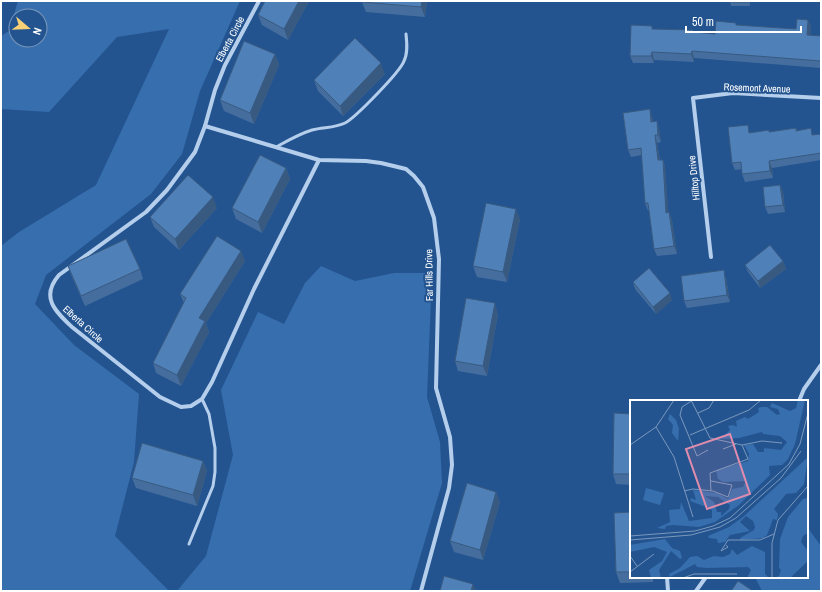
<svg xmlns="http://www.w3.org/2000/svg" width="822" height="592" font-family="'Archivo Narrow',sans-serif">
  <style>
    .green { fill: #376ead; fill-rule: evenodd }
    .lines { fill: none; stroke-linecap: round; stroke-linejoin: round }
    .service { stroke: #b4ceec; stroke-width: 3 }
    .minor { stroke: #b4ceec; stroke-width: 4 }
    .wall { fill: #456e9e }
    .shaded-wall { fill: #385a81 }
    .building { fill: #5080b8; stroke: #385a81 }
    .labels { text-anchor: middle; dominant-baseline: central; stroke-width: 4; stroke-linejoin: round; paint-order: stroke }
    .street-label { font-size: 10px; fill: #fff; stroke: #235490 }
    .inset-road { fill: none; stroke: #7b98bc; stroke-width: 1 }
    .view { fill: #e08cad; fill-opacity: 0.15; stroke: #e08cad; stroke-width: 2 }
    .inset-edge { fill: none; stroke: #fff; stroke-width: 2 }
  </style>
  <rect width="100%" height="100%" fill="#235490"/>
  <g class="green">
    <path d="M18 1H240L200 91 182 154 151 194 46 275 35 304 74 345 139 394 134 462 115 536 169 591H1V246L19 232 96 185 169 29 117 37 49 112 1 109V36L9 31ZM16 16H40V40H16Z"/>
    <polygon points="321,266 355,281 394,273 432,273 427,397 440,442 442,483 410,591 177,591 206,556 233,455 221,390 258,312 284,324 305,283"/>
    <polygon points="807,525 808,528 821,546 821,591 762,591 755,577 807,577"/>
  </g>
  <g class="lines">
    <g class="service">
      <path d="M276 147C287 141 299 134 312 130 323 127 335 128 345 123 355 118 400 72 404 61 408 53 407 43 406 34"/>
      <polyline points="189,544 213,486 215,472 215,448 209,414 202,399"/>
    </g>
    <g class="minor">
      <path d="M259 1 225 65 215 90 205 126 195 152 167 190 146 212 59 275C40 297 55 311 72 327L160 397 181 407 191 406 202 399 212 382 254 289 319 160"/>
      <polyline points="205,126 319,160 366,161 381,163 406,169 414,176 423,187 434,218 439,259 436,388 450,437 452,465 449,488 421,591"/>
      <polyline points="711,257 693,98 733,93 821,98"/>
      <polyline points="799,401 804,389 821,365"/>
      <polyline points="667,577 668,591"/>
      <polyline points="696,591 706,577"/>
    </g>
  </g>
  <g class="wall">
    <polygon points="265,1 309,1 288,40 262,25 258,15"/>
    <polygon points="427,1 425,17 366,12 362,2"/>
    <polygon points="730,1 750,1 750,6 731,6"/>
    <polygon points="808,20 811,27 810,35 821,36 821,68 694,58 694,62 654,60 654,63 633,63 630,56 653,29 715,34 737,25 796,29"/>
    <polygon points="275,54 279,65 254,124 224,111 220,100"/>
    <polygon points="385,74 343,116 318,91 314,80"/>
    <polygon points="652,116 653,122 657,121 659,129 661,142 657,143 660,160 663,160 665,167 668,213 669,212 672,220 677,254 657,256 654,249 649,210 648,211 645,203 642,155 631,157 628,150"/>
    <polygon points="796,128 797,131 814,135 821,134 821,160 772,168 773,178 745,182 742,174 742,169 735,170 732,163 751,132 770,132"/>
    <polygon points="286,168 290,179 262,233 236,219 232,208"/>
    <polygon points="780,185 783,192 785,212 768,214 765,207"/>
    <polygon points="217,208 179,250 154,227 150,217"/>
    <polygon points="520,219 507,282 477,277 473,266"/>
    <polygon points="245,261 206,323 209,332 181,386 156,373 153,363 184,303 180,294"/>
    <polygon points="783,261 786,269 760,288 748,272 745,265"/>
    <polygon points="68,266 140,269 143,279 85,306 72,277"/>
    <polygon points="726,278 730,302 687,308 684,301"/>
    <polygon points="633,282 672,300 656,314 635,289"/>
    <polygon points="498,314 487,376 458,371 455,361"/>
    <polygon points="631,414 631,485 616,484 613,474"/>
    <polygon points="203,461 207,471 197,506 136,488 132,478"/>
    <polygon points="496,492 500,502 483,560 454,552 450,541"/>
    <polygon points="631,512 631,577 653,577 653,582 620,583 616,572"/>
  </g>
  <g class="shaded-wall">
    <polygon points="299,1 309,1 288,40 284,29"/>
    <polygon points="422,1 427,1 425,17 421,7"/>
    <polygon points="808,20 811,27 810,42 807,35"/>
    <polygon points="692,51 694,58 694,62 691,54"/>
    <polygon points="652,52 654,60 654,63 651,56"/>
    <polygon points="275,54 279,65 254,124 250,113"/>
    <polygon points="381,63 385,74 343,116 340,106"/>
    <polygon points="650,109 652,116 654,129 651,122"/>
    <polygon points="657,121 659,129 661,142 658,135"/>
    <polygon points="655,135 657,143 661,167 658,160"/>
    <polygon points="663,160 665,167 669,220 666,213"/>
    <polygon points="769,161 772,168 773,178 770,171"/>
    <polygon points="286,168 290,179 262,233 258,222"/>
    <polygon points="780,185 783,192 785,212 783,205"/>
    <polygon points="213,197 217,208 179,250 175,239"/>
    <polygon points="516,209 520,219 507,282 503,272"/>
    <polygon points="669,212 672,220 677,254 674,246"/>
    <polygon points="241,251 245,261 206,323 209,332 181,386 177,375 199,318"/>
    <polygon points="783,261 786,269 760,288 758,281"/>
    <polygon points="724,270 726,278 730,302 727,295"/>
    <polygon points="670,293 672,300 656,314 653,307"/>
    <polygon points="495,303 498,314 487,376 483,366"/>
    <polygon points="203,461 207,471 197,506 193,495"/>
    <polygon points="496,492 500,502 483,560 480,550"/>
    <polygon points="473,584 476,591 471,591"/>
  </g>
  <g class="building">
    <polygon points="265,1 299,1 284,29 258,15"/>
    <polygon points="363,1 422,1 421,7 362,2"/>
    <rect x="730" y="1" width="19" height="1"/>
    <polygon points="797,19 808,20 807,35 821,36 821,61 692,51 691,54 652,52 651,56 630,56 631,25 652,26 652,29 693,30 693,32 715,34 716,21 736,23 736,25 796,29"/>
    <polygon points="355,38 381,63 340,106 314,80"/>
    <polygon points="244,41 275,54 250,113 220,100"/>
    <polygon points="650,109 651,122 657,121 658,135 655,135 658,160 663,160 666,213 669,212 674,246 654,249 648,203 645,203 641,148 628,150 623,113"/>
    <polygon points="748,125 749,133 769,130 769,132 796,128 796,131 811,128 812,135 821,134 821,153 769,161 770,171 742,174 741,162 732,163 728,127"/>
    <polygon points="260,155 286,168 258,222 232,208"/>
    <polygon points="188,175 213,197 175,239 150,217"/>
    <polygon points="780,185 783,205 765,207 763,187"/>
    <polygon points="486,203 516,209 503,272 473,266"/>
    <polygon points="217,236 241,251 199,318 205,321 177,375 153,363 186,298 180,294"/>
    <polygon points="126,239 140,269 81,296 68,266"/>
    <polygon points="770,245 783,261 758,281 745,265"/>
    <polygon points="649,268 670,293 653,307 633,282"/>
    <polygon points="724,270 727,295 684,301 681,276"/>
    <polygon points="466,298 495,303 483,366 455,361"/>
    <polygon points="614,413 631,414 631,474 613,474"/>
    <polygon points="142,443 203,461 193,495 132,478"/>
    <polygon points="467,483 496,492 480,550 450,541"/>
    <polygon points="631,512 631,572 616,572 614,513"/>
    <polygon points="444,576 473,584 471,591 440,591"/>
    <polygon points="738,581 753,591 731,591"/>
  </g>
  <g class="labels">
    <g class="street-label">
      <text transform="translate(230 39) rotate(-62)">Elberta Circle</text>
      <text transform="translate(757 88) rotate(2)">Rosemont Avenue</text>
      <text transform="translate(694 178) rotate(-96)">Hilltop Drive</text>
      <text transform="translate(429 275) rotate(-91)">Far Hills Drive</text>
      <text transform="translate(83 324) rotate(42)">Elberta Circle</text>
    </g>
  </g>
  <g transform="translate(630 400)">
    <rect width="178" height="178" fill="#235490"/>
    <path d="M168 0H175L165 44 158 59 152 65 139 66 140 75 109 105 85 122 69 127 43 125 36 126 35 129 27 128 40 122 39 110 50 109 51 102 59 121 82 118V110L79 108 60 101 61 98 66 100 63 90 87 93 98 99 102 89 113 87 116 81 93 82 88 79 86 70 118 61 119 54 114 45 123 44 128 52H134V48L151 50 157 42 150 36 133 34 132 32 109 38 91 39 100 30 98 26 103 25 107 27 106 21 115 17 118 19 129 12 128 8 131 7H137L147 15 150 14 148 9 140 7 142 3 160 11 166 8ZM75 96 88 97 100 105 99 109 91 116V112H87L84 102ZM40 14 46 20 49 29 48 41 42 33 43 25 38 19ZM178 57 174 84 166 93 156 94 144 109 148 114 147 120 143 119 137 135 133 138 111 140 110 138 124 130 125 127 123 121 116 116 110 122 120 131 100 135 95 142 88 143 87 139 79 138 78 136 99 127 113 117ZM16 88 34 93 30 105 13 100ZM177 98 178 133 173 136 171 142 178 151V161L160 178H144L149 176 151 170 149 168 150 139 158 117 173 99ZM35 139 42 148 50 151 52 158 50 159 41 151 29 170 31 178H21L19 170 32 161 37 152 24 147 0 152V145ZM122 146 135 152V174L139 178H117L121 170 118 167 77 168 67 167 65 164 40 177 39 174 50 168 60 157 67 156 74 160 84 156 93 157 100 154 102 149 107 155Z" fill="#376ead" fill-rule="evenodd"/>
    <path class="inset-road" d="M61 0 80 38 112 45M63 0 52 7 50 15 67 56 78 50M68 13 79 8 84 0M26 27 44 57 63 117M60 35 119 10 131 0M0 45 26 27 44 0M112 45 132 41 152 43M93 49 106 44M54 91 63 89 83 91 98 97 102 85 81 81M81 91 80 73 118 59 112 45M0 136 65 131 83 126 100 118 159 64 170 44 178 13M0 140 61 135 90 127 106 118 151 78 171 51M96 145 98 147 91 151 98 140H130L144 134M0 156 7 166M0 172 24 154M53 178 64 174H107M142 178V143L148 120 178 86"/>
    <path class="view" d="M100 34 120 94 77 109 56 49Z"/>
    <rect width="178" height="178" class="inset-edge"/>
  </g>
  <rect width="822" height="592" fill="none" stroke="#ffffff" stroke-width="4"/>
  <g transform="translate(28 28) rotate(109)"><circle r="19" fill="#235490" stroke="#7b98bc"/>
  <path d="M0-3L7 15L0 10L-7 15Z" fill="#f8d076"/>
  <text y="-6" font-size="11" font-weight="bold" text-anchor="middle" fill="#ffffff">N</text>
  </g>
  <path d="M686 26v6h115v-6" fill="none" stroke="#ffffff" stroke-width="2"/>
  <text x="692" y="26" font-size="12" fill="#ffffff" stroke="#235490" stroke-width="3" paint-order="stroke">50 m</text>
</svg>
